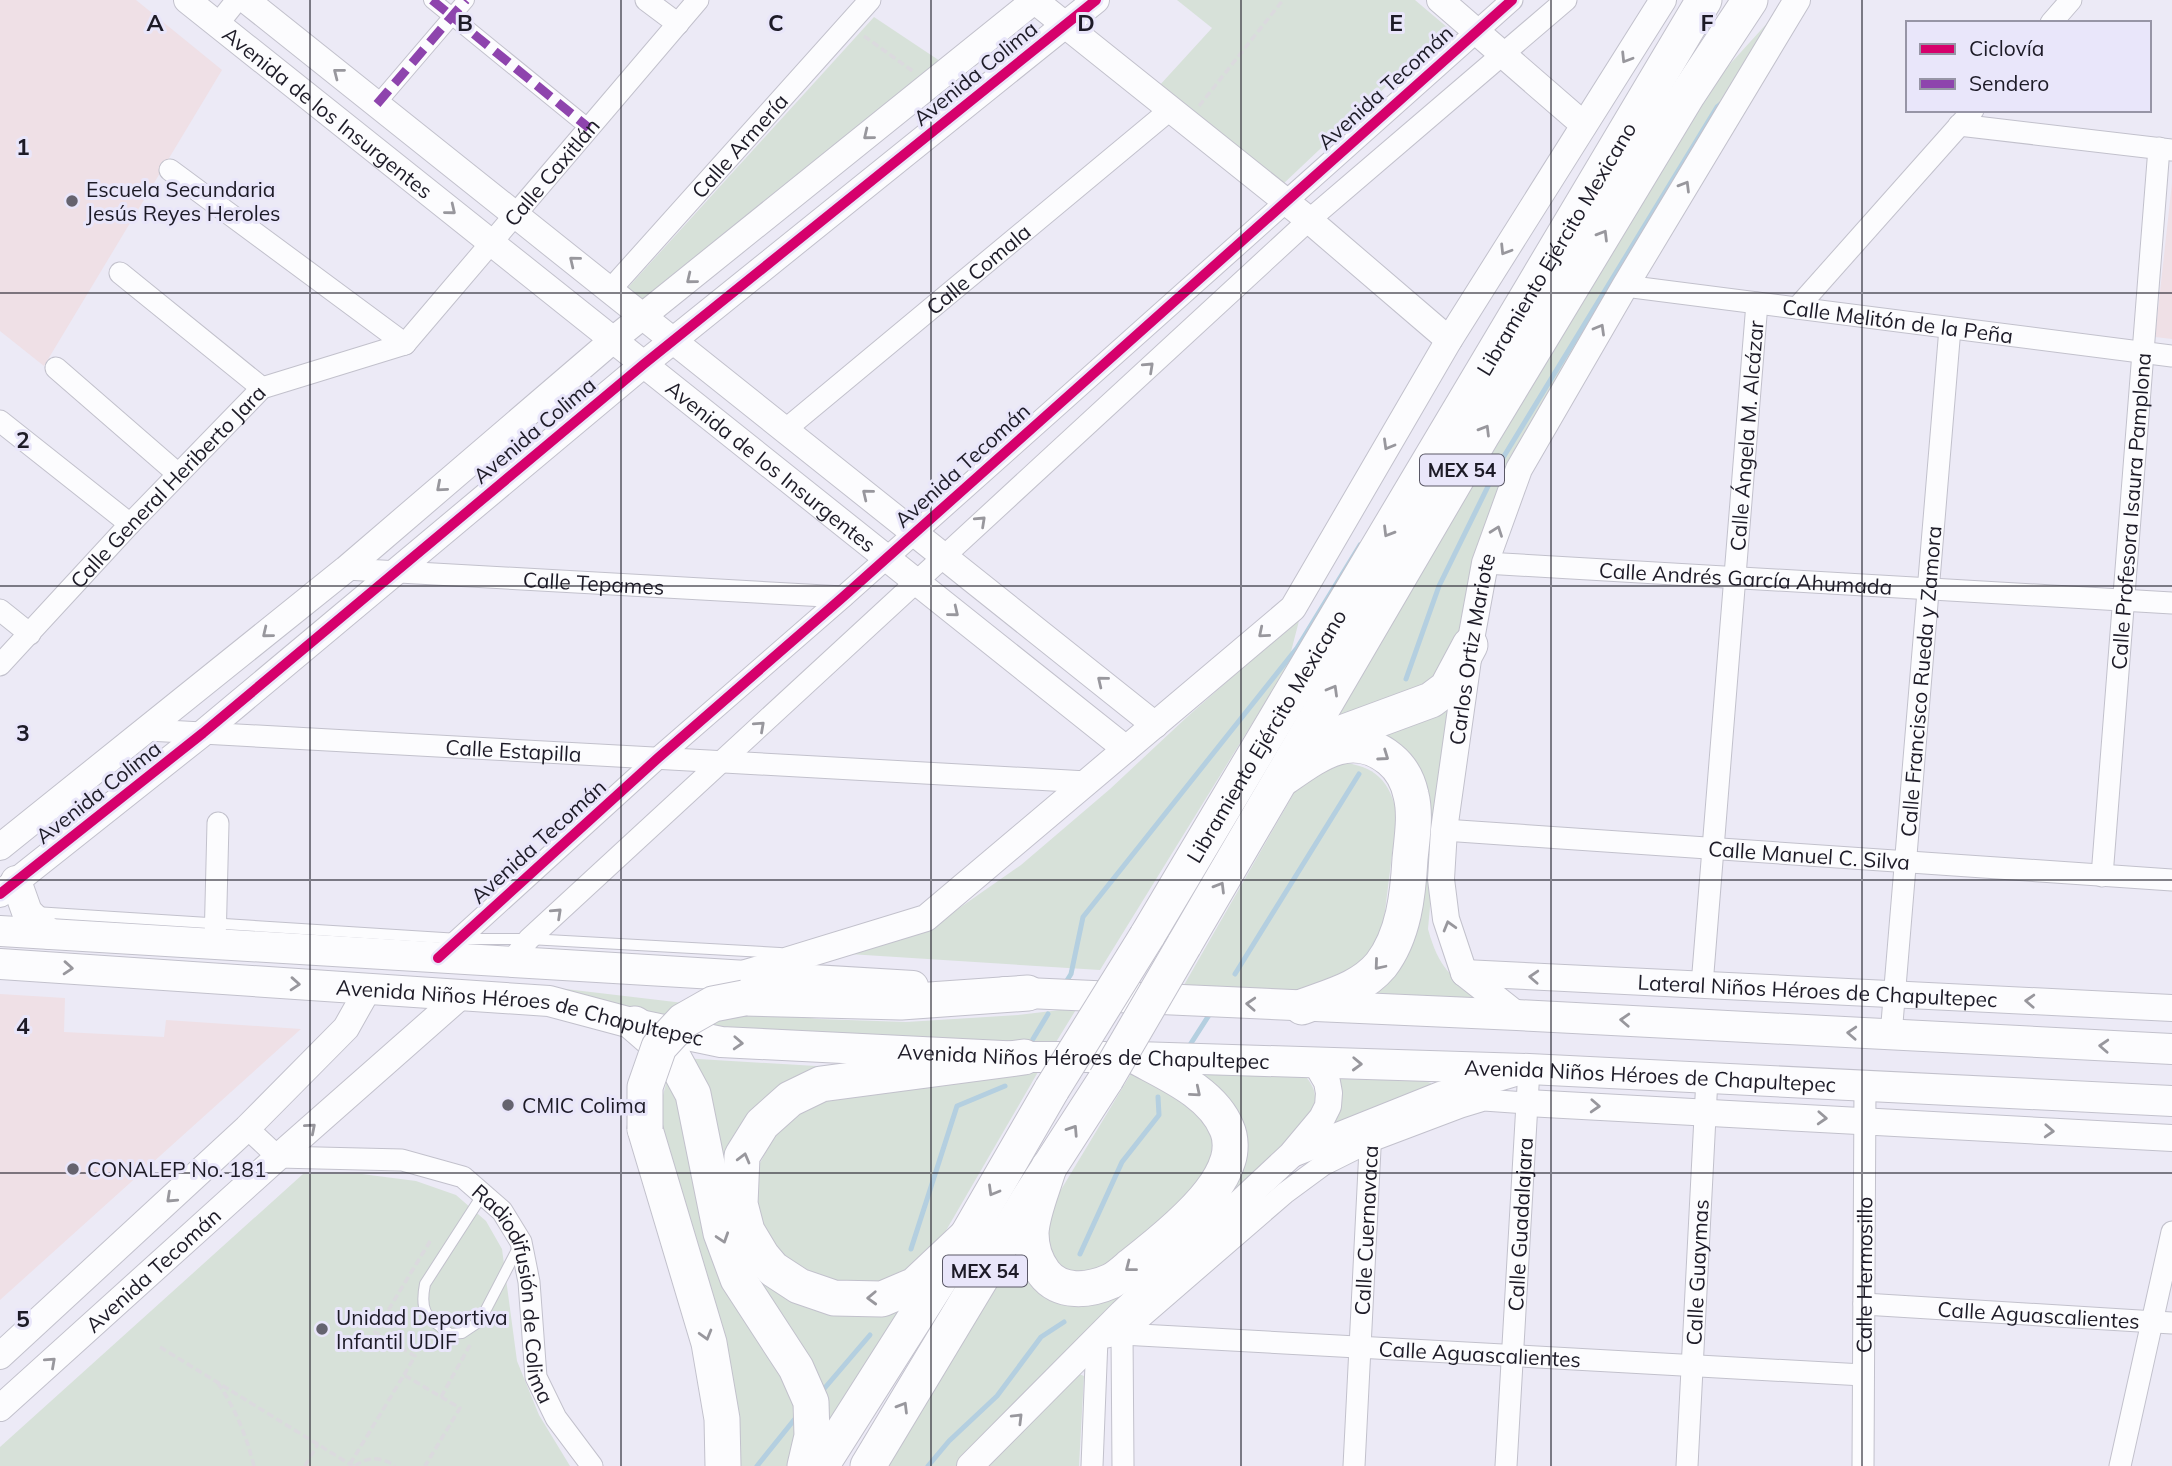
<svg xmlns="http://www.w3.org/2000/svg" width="2172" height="1466" font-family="Mulish,sans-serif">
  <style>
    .education { fill: #efe0e6 }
    .green { fill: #d7e1d9 }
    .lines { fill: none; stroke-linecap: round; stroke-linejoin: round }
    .stream { stroke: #b4cfe0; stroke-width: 5 }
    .service-casing { stroke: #c2c1cc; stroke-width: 12 }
    .pedestrian-casing { stroke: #c2c1cc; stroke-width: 18 }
    .minor-casing { stroke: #c2c1cc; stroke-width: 23 }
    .tertiary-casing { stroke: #c2c1cc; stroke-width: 28 }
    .secondary-casing { stroke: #c2c1cc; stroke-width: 32 }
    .trunk-casing { stroke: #c2c1cc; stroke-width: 37 }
    .path { stroke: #dbdade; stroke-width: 3.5; stroke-dasharray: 7 3.5; stroke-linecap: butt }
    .service { stroke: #fcfcfe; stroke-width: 10 }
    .pedestrian { stroke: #fcfcfe; stroke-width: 16 }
    .minor { stroke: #fcfcfe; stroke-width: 21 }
    .tertiary { stroke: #fcfcfe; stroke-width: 26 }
    .secondary { stroke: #fcfcfe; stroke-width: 30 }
    .trunk { stroke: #fcfcfe; stroke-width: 35 }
    .trunk-bridge-casing { stroke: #c2c1cc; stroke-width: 37; stroke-linecap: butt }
    .trunk-bridge { stroke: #fcfcfe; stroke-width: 35 }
    .quiet { stroke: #8e44ad; stroke-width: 9; stroke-dasharray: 18 9; stroke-linecap: butt }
    .cycleway-casing { stroke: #e9e6fa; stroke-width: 15 }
    .cycleway { stroke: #d6006c; stroke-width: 10 }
    .oneway { stroke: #98979d }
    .grid { fill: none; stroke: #1d1b27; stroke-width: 2; stroke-opacity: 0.55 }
    .poi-dot { fill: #65636f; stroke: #e9e6fa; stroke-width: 2.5 }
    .labels { text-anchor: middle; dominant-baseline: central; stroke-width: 6; stroke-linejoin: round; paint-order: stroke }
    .shield { fill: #e9e6fa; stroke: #5a5866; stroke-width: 2 }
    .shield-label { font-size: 19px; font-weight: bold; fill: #1d1b27 }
    .street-label { font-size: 21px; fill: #1d1b27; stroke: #e9e6fa }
    .poi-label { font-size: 21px; fill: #1d1b27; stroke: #e9e6fa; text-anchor: start }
    .grid-label { font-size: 23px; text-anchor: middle; font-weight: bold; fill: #1d1b27; stroke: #e9e6fa; stroke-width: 6; stroke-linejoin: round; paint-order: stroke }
  </style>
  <rect width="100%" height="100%" fill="#eceaf6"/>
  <g class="education">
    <polygon points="0,0 136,0 222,70 44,366 0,331"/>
    <polygon points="2172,183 2172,339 2155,337"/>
    <polygon points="0,994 65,998 64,1032 164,1037 166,1020 301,1029 0,1300"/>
  </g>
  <g class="green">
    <polygon points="1177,0 1415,0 1448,28 1282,185 1159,86 1212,28"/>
    <polygon points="1781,8 1506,464 1472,569 1457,651 1435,685 1320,732 1691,107"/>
    <polygon points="874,17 943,63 643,309 623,293"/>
    <polygon points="1300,617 1287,667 1100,970 849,954 935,925 1021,865 1110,789 1187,717"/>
    <path d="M1448 706 1428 929C1439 969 1451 977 1483 1000L1357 997 1425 827 1370 742Z"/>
    <path d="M1340 762C1375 766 1390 780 1397 815L1383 927 1377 949 1348 977 1295 992 1184 985 1297 788 1308 775Z"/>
    <polygon points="557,988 819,1019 906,1022 1018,1015 1077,1008 1053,1047 730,1032 653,1018"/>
    <polygon points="682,1058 866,1069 752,1123 757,1267 917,1297 824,1441 772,1318"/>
    <path d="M1176 1069 1306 1077C1323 1097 1313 1110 1301 1130L960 1466H879L1023 1235 1069 1301 1238 1169Z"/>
    <polygon points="669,1072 764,1333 803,1419 796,1466 732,1466 668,1171 660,1107"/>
    <polygon points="1038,1072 944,1234 926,1259 902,1279 838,1289 780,1258 762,1229 755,1196 760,1163 776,1133 800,1110 832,1097"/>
    <polygon points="1132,1072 1175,1091 1217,1133 1208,1174 1102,1278 1061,1268 1046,1244 1049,1215 1056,1198"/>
    <polygon points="1336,1079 1422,1080 1431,1083 1431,1088 1327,1132"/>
    <polygon points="303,1174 362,1174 416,1181 456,1195 486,1221 502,1249 517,1361 539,1415 570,1466 0,1466 0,1447"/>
    <polygon points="1074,1372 1084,1376 1079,1466 983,1466"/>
  </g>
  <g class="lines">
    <g class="stream">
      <polyline points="1406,679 1439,586 1498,466 1717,107 1722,103"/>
      <polyline points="1235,974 1359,774"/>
      <polyline points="1066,982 1071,974 1083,917 1297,648 1360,545"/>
      <polyline points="1033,1039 1048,1014"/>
      <polyline points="1188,1048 1211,1012"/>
      <polyline points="911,1249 957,1106 1005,1086"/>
      <polyline points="1080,1254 1122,1162 1159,1115 1158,1097"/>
      <polyline points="823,1390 870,1335"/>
      <polyline points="757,1466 794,1420"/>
      <polyline points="928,1466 949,1441 997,1396 1041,1337 1064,1322"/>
    </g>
    <defs>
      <g id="service">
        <polyline points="35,912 459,939 529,939 780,953"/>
        <path d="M483 1194 425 1284C419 1314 428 1317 450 1334L462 1333 480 1321 519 1246"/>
      </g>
      <g id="pedestrian">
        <polyline points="432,0 589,128"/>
        <polyline points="377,104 466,0"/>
      </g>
      <g id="minor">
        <polyline points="646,0 678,24"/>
        <polyline points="2051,23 2071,0"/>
        <polyline points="217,25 237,0"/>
        <polyline points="1959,125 2172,150"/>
        <polyline points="170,170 405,344"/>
        <polyline points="120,273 262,388"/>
        <path id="s1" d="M1625 286 2172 356"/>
        <path id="s2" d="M610 290 870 0"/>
        <polyline points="1797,308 1973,110"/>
        <path id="s3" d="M405 344 698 0"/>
        <polyline points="56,368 178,474"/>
        <polyline points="0,421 130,524"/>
        <path id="s4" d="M786 429 1171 109"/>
        <path id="s5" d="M1485 563 2172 603"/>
        <path id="s6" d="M346 569 843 597"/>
        <polyline points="0,610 30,634"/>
        <path id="s7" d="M0 665 130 524 262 388 405 344"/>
        <path id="s8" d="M148 730 1087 782"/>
        <path id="s9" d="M1444 830 2172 880"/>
        <path id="s10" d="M2102 876 2159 148"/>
        <polyline points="215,944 218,823"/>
        <polyline points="438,958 658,758 843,597 1512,0"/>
        <polyline points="510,962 529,939 1309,220 1566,0"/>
        <path id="s11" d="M1702 985 1757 303"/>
        <path id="s12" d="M1891 1035 1950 328"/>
        <path id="s13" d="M247 1128 278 1157 402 1160 463 1177 502 1211 521 1242 529 1282 536 1377 556 1418 592 1466"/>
        <path id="s14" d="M1864 1304 2172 1323"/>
        <path id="s15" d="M1092 1466 1097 1339 1122 1334 1863 1375"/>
        <polyline points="1123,1466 1122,1334 1285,1193 1323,1165 1371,1141 1461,1107 1484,1100 1527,1103"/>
        <path id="s16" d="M1354 1466 1371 1129"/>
        <path id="s17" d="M1506 1466 1529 1069"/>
        <path id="s18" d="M1687 1466 1707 1078"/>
        <path id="s19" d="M1863 1466 1865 1086"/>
        <polyline points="2120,1466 2172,1232"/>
      </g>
      <g id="tertiary">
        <path id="s20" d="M187 0 1126 749"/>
        <polyline points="246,0 1155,725"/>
        <polyline points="1034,0 1309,220 1449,340"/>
        <polyline points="1440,0 1584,125"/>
        <polyline points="0,847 346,569 613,340 1035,0"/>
        <polyline points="0,894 203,733 644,364 1096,0"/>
        <polyline points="746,973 926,918 1293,608 1449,340 1663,0"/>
        <path id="s21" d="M1464 973 2172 1008"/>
        <path id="s22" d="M1517 1015 1464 973 1446 919 1441 879 1444 830 1470 645 1485 563 1519 469 1625 286 1797 0"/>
        <polyline points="1527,1103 2172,1138"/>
        <polyline points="1295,1153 1440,1095 1515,1073"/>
        <polyline points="0,1356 247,1128 346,1028 368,989"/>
        <path id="s23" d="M0 1408 278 1157 463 994"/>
        <polyline points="970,1466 1122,1313 1291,1155 1322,1118 1328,1106 1329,1093 1327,1082 1316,1063"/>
      </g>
      <g id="secondary">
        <polyline points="16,881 27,912 49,934"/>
        <polyline points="0,931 913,986"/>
        <path id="s24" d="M0 964 549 1001 635 1024 721 1042 1024 1057H1137L1529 1069 2172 1101"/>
        <polyline points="1005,992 1517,1015 2172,1049"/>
      </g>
      <g id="trunk">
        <polyline points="1328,738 1431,700 1447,688 1470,645"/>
        <path d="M1285 777C1318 754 1352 728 1390 759 1401 768 1408 781 1411 795 1416 815 1412 838 1410 859 1408 894 1404 935 1381 965 1361 989 1331 996 1302 1007"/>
        <path id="s25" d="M1147 936 1704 0"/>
        <polyline points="1184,945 1482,435 1688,94 1750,0"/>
        <polyline points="744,998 901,1002 1028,993"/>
        <polyline points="635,1024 673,1057 693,1094 721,1233 738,1279 796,1368 811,1402 812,1436 805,1466"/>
        <polyline points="645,1129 709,1343 722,1419 723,1466"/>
        <path d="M1049 1167C1043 1188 1032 1212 1031 1233 1031 1249 1035 1261 1044 1273 1060 1294 1089 1291 1111 1281 1119 1277 1126 1270 1132 1265 1159 1244 1190 1219 1210 1193 1217 1184 1225 1170 1228 1160 1231 1151 1231 1138 1227 1129 1213 1093 1168 1074 1137 1057"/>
        <polyline points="967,1236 915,1285 882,1299 834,1298 799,1286 773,1269 762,1256 747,1231 740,1204 742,1156 762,1124 790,1099 821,1084 1024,1057"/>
        <polyline points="821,1466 967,1236 1052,1089"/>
        <polyline points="868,1466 1028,1200 1106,1079"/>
      </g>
    </defs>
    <use href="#service" class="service-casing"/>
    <use href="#pedestrian" class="pedestrian-casing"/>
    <use href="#minor" class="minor-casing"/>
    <use href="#tertiary" class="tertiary-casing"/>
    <use href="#secondary" class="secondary-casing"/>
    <use href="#trunk" class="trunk-casing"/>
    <g class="path">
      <polyline points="864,36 914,72"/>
      <polyline points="1199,106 1283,0"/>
      <polyline points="160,1347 353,1466"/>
      <polyline points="404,1375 415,1356 375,1332 432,1238"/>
      <path d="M218 1383C236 1410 246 1435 254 1466"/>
      <polyline points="441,1397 470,1345"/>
      <polyline points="350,1464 404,1375 460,1408 425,1466"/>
      <polyline points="305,1466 318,1444"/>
      <path d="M355 1466C368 1456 382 1457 395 1466"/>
    </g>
    <use href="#service" class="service"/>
    <use href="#pedestrian" class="pedestrian"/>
    <use href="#minor" class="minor"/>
    <use href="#tertiary" class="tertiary"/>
    <use href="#secondary" class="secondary"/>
    <use href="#trunk" class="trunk"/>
    <defs>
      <g id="trunk-bridge">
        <polyline points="1106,1079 1184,945"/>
        <polyline points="1052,1089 1147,936"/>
        <polyline points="645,1129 645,1087 659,1047 683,1021 713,1004 744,998"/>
      </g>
    </defs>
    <use href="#trunk-bridge" class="trunk-bridge-casing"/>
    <use href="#trunk-bridge" class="trunk-bridge"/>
    <g class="quiet">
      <polyline points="432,0 589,128"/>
      <polyline points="377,104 466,0"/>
    </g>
    <defs>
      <g id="cycleway">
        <polyline points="0,894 203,733 644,364 1096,0"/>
        <polyline points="438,958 658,758 843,597 1512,0"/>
      </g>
    </defs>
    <use href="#cycleway" class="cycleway-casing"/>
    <use href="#cycleway" class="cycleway"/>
  </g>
  <defs><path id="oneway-chevron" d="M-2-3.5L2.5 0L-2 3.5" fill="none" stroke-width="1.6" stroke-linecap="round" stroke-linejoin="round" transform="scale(1.75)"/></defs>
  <g class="oneway">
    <use href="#oneway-chevron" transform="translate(1626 58) rotate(122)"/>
    <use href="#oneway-chevron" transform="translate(338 73) rotate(-142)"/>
    <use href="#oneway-chevron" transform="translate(868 135) rotate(141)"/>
    <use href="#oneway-chevron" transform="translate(1685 186) rotate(-59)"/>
    <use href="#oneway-chevron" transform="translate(451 210) rotate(39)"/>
    <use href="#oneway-chevron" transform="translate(1603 235) rotate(-59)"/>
    <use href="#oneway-chevron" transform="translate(1505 250) rotate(122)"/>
    <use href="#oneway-chevron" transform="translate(574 261) rotate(-141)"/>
    <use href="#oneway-chevron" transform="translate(691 279) rotate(141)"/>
    <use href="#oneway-chevron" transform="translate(1600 329) rotate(-60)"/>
    <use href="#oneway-chevron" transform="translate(1149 367) rotate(-43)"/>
    <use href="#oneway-chevron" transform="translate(1485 430) rotate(-59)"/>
    <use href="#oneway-chevron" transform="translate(1388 445) rotate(120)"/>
    <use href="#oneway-chevron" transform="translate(441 487) rotate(139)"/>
    <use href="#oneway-chevron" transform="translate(867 494) rotate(-141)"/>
    <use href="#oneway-chevron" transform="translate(981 521) rotate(-43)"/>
    <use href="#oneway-chevron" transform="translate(1497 531) rotate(-70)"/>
    <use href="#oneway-chevron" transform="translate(1388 532) rotate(121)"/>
    <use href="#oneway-chevron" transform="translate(954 612) rotate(39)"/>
    <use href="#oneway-chevron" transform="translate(267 633) rotate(141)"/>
    <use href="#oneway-chevron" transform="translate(1263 633) rotate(140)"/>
    <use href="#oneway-chevron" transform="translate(1102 681) rotate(-141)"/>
    <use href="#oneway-chevron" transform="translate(1333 690) rotate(-60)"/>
    <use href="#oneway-chevron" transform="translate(760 726) rotate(-42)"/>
    <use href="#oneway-chevron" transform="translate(1384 756) rotate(35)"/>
    <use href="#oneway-chevron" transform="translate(1220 887) rotate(-59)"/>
    <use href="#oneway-chevron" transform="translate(557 913) rotate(-43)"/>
    <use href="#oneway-chevron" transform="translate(1449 926) rotate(-106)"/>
    <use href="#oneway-chevron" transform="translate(1379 965) rotate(130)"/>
    <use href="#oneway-chevron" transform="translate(68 968) rotate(4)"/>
    <use href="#oneway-chevron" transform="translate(1534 977) rotate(-177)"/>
    <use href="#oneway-chevron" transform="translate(295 984) rotate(4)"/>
    <use href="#oneway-chevron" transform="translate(2030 1001) rotate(-177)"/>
    <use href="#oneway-chevron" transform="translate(1251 1004) rotate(-177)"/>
    <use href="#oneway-chevron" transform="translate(1625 1020) rotate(-177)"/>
    <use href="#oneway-chevron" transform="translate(1852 1033) rotate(-177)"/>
    <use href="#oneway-chevron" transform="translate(738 1043) rotate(3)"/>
    <use href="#oneway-chevron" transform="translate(2104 1046) rotate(-177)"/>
    <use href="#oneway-chevron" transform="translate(1357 1064) rotate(2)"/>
    <use href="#oneway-chevron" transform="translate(1196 1092) rotate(40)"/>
    <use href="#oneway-chevron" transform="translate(1595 1106) rotate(3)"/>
    <use href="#oneway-chevron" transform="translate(1822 1118) rotate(3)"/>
    <use href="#oneway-chevron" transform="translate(311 1128) rotate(-41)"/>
    <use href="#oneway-chevron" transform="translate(1073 1130) rotate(-57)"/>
    <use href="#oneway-chevron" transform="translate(2049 1131) rotate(3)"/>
    <use href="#oneway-chevron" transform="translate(744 1158) rotate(-75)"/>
    <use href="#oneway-chevron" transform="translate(993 1191) rotate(120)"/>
    <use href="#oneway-chevron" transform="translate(171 1198) rotate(137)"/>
    <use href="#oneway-chevron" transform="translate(723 1238) rotate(72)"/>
    <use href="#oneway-chevron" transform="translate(1130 1267) rotate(142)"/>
    <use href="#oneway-chevron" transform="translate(872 1298) rotate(178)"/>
    <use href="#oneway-chevron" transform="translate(706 1335) rotate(74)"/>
    <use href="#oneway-chevron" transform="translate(51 1362) rotate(-42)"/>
    <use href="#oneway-chevron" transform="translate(903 1407) rotate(-59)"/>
    <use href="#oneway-chevron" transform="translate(1018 1418) rotate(-45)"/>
  </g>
  <path class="grid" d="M310 0V1466M621 0V1466M931 0V1466M1241 0V1466M1551 0V1466M1862 0V1466M0 293H2172M0 586H2172M0 880H2172M0 1173H2172"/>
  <g class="poi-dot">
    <circle cx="72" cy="201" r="7"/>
    <circle cx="508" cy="1105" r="7"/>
    <circle cx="73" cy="1169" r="7"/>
    <circle cx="322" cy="1329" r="7"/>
  </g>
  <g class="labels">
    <g class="shield">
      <rect x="1420" y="454.5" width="84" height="31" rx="5"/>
      <rect x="943" y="1255.5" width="84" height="31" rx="5"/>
    </g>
    <g class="shield-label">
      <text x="1462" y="470">MEX 54</text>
      <text x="985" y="1271">MEX 54</text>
    </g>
    <g class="street-label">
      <text transform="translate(975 73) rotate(-39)">Avenida Colima</text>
      <text transform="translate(1385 87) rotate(-42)">Avenida Tecomán</text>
      <text stroke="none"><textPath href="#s20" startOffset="180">Avenida de los Insurgentes</textPath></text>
      <text stroke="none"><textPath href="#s2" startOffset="194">Calle Armería</textPath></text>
      <text stroke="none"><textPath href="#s3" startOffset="226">Calle Caxitlán</textPath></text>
      <text stroke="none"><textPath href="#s25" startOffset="800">Libramiento Ejército Mexicano</textPath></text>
      <text stroke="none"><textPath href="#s4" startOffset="250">Calle Comala</textPath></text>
      <text stroke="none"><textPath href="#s1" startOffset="275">Calle Melitón de la Peña</textPath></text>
      <text transform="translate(534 430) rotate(-40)">Avenida Colima</text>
      <text stroke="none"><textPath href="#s11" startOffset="551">Calle Ángela M. Alcázar</textPath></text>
      <text transform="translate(962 465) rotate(-42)">Avenida Tecomán</text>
      <text stroke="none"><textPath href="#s20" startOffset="747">Avenida de los Insurgentes</textPath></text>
      <text stroke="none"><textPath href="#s7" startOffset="245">Calle General Heriberto Jara</textPath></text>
      <text stroke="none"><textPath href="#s10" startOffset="366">Calle Profesora Isaura Pamplona</textPath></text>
      <text stroke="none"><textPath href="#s5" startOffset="261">Calle Andrés García Ahumada</textPath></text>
      <text stroke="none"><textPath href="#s6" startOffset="248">Calle Tepames</textPath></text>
      <text stroke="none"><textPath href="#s22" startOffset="397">Carlos Ortiz Mariote</textPath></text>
      <text stroke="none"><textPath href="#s12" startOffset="355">Calle Francisco Rueda y Zamora</textPath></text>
      <text stroke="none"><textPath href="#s25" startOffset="233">Libramiento Ejército Mexicano</textPath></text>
      <text stroke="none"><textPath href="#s8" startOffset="366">Calle Estapilla</textPath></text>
      <text transform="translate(98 792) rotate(-38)">Avenida Colima</text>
      <text transform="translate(538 841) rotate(-42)">Avenida Tecomán</text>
      <text stroke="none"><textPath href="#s9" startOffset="366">Calle Manuel C. Silva</textPath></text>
      <text stroke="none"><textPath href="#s21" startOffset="354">Lateral Niños Héroes de Chapultepec</textPath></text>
      <text stroke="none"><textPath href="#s24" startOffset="523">Avenida Niños Héroes de Chapultepec</textPath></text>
      <text stroke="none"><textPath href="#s24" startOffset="1090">Avenida Niños Héroes de Chapultepec</textPath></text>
      <text stroke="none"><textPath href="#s24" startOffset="1657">Avenida Niños Héroes de Chapultepec</textPath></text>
      <text stroke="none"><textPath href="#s17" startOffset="242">Calle Guadalajara</textPath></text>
      <text stroke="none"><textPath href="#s16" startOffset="236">Calle Cuernavaca</textPath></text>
      <text stroke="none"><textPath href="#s23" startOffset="206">Avenida Tecomán</textPath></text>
      <text stroke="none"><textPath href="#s18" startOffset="194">Calle Guaymas</textPath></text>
      <text stroke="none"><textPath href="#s19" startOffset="191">Calle Hermosillo</textPath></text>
      <text stroke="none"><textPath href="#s13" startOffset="364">Radiodifusión de Colima</textPath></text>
      <text stroke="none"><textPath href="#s14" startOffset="175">Calle Aguascalientes</textPath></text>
      <text stroke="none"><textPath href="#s15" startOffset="511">Calle Aguascalientes</textPath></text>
    </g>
    <g class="poi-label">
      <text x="86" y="189">Escuela Secundaria<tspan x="86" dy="24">Jesús Reyes Heroles</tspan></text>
      <text x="522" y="1105">CMIC Colima</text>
      <text x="87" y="1169">CONALEP No. 181</text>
      <text x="336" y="1317">Unidad Deportiva<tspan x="336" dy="24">Infantil UDIF</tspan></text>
    </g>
  </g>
  <g class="grid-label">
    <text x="155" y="31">A</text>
    <text x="465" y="31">B</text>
    <text x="776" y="31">C</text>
    <text x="1086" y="31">D</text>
    <text x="1396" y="31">E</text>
    <text x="1707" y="31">F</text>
    <text x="23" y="155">1</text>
    <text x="23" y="448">2</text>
    <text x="23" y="741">3</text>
    <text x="23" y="1034">4</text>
    <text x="23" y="1327">5</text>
  </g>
  <rect x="1906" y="21" width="245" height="91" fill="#e9e6fa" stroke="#9795a6" stroke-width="2"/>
  <rect x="1920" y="44" width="35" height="10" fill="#d6006c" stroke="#9795a6" stroke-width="2"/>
  <text x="1969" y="56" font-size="21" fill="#1d1b27">Ciclovía</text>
  <rect x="1920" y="79" width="35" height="10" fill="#8e44ad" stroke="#9795a6" stroke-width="2"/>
  <text x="1969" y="91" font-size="21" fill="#1d1b27">Sendero</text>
</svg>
